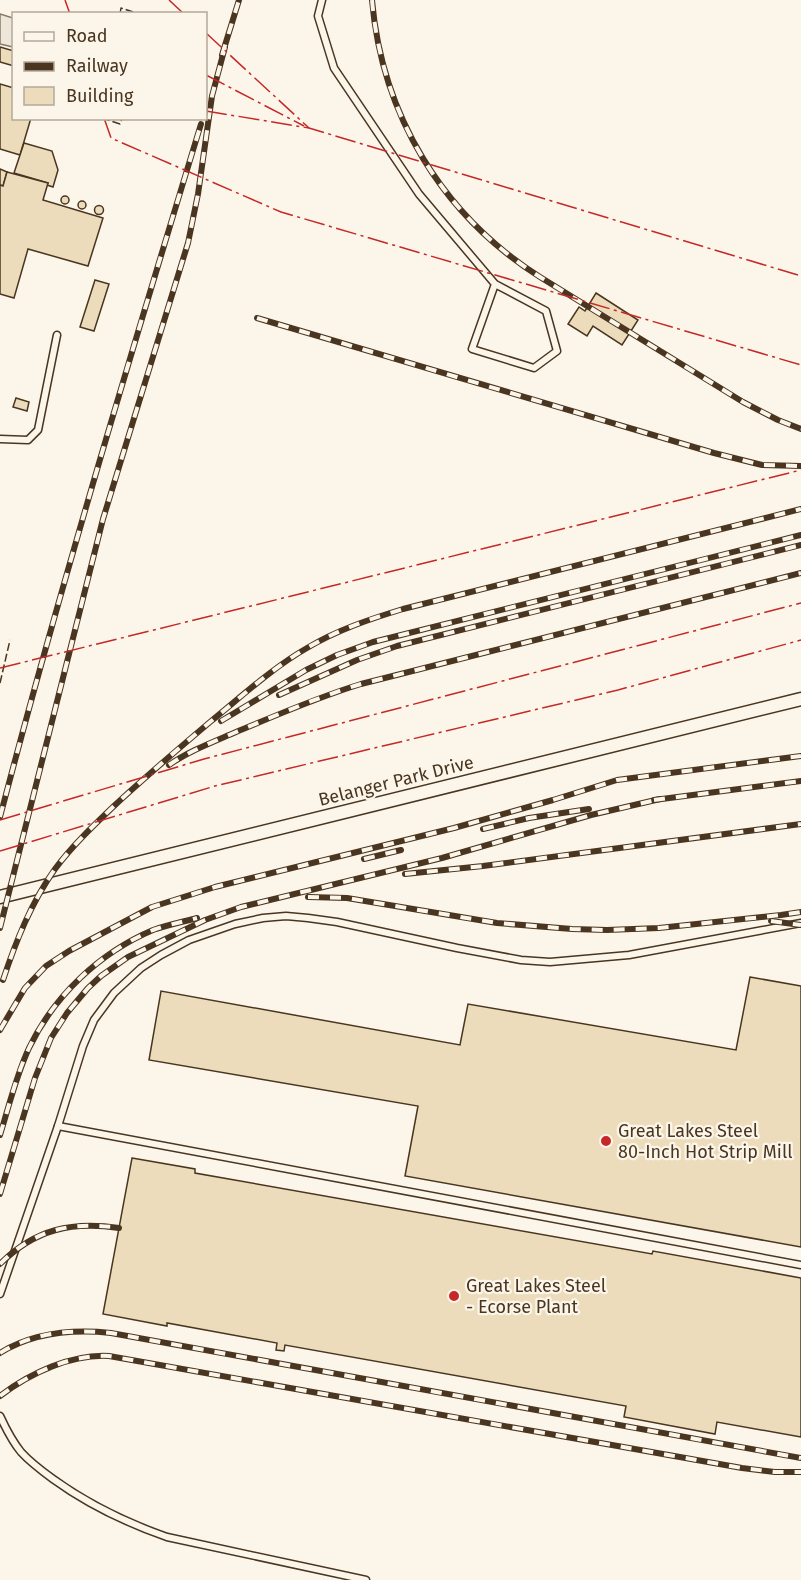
<svg xmlns="http://www.w3.org/2000/svg" width="801" height="1580" font-family="'Fira Sans',sans-serif">
  <style>
    .parking { fill: #ede7d9; stroke: #887966; stroke-width: 1.5 }
    .building { fill: #ecdcbc; stroke: #4a3520; stroke-width: 1.5 }
    .lines { fill: none; stroke-linecap: round; stroke-linejoin: round }
    .service-casing { stroke: #4a3520; stroke-width: 9 }
    .minor-casing { stroke: #4a3520; stroke-width: 15 }
    .service { stroke: #fbf6e9; stroke-width: 6 }
    .minor { stroke: #fbf6e9; stroke-width: 12 }
    .rail-casing { stroke: #4a3520; stroke-width: 6 }
    .rail { stroke: #fbf6e9; stroke-width: 4; stroke-dasharray: 11; stroke-linecap: butt }
    .fence { stroke: #4a3520; stroke-width: 1.5; stroke-dasharray: 8 3; stroke-linecap: butt }
    .power { stroke: #c62828; stroke-width: 1.5; stroke-dasharray: 21 4.5 3 4.5; stroke-linecap: butt }
    .poi-dot { fill: #c62828; stroke: #fbf6e9; stroke-width: 2 }
    .labels { text-anchor: middle; dominant-baseline: central; stroke-width: 4.5; stroke-linejoin: round; paint-order: stroke }
    .street-label { font-size: 18px; fill: #4a3520; stroke: #fbf6e9 }
    .poi-label { font-size: 18px; fill: #4a3520; stroke: #fbf6e9; text-anchor: start }
  </style>
  <rect width="100%" height="100%" fill="#fbf6e9"/>
  <polygon class="parking" points="0,14 13,18 13,47 0,44"/>
  <g class="building">
    <polygon points="0,47 14,51 14,66 0,62"/>
    <polygon points="0,84 14,88 14,118 31,118 20,155 0,149"/>
    <polygon points="24,143 52,151 58,170 53,187 47,185 48,183 14,173"/>
    <polygon points="0,169 7,172 3,186 0,185"/>
    <polygon points="7,172 48,183 43,200 103,218 88,266 28,249 14,298 0,294 0,185 3,186"/>
    <circle cx="65" cy="200" r="4"/>
    <circle cx="82" cy="205" r="4"/>
    <circle cx="99" cy="210" r="4.5"/>
    <polygon points="95,280 109,284 94,331 80,327"/>
    <polygon points="596,293 638,320 622,345 593,326 587,336 568,324 579,307 585,311"/>
    <polygon points="16,398 29,402 27,411 13,407"/>
    <polygon points="750,977 801,986 801,1247 405,1176 418,1106 149,1060 161,991 460,1045 468,1004 736,1050"/>
    <polygon points="132,1158 195,1169 195,1173 652,1254 653,1251 801,1278 801,1437 717,1422 715,1434 624,1417 626,1406 285,1345 284,1351 276,1350 277,1343 167,1323 167,1326 103,1314"/>
  </g>
  <g class="lines">
    <defs>
      <g id="service">
        <polyline points="322,0 318,16 334,68 419,194 495,284 546,311 557,351 534,368 472,349 495,284"/>
        <polyline points="0,439 28,440 38,430 57,335"/>
        <polyline points="58,1126 801,1265"/>
        <polyline points="0,1294 58,1126 83,1046 94,1020 114,993 141,968 161,955 189,940 235,924 263,918 286,916 308,918 337,922 457,948 521,960 550,962 629,955 801,923"/>
        <path d="M0 1416C6 1429 12 1441 21 1452 30 1462 42 1471 53 1479 89 1505 124 1522 167 1537L366 1580"/>
      </g>
      <polyline id="minor" points="0,897 801,699"/>
    </defs>
    <use href="#service" class="service-casing"/>
    <use href="#minor" class="minor-casing"/>
    <use href="#service" class="service"/>
    <use href="#minor" class="minor"/>
    <defs>
      <g id="rail">
        <path d="M372 0C382 115 442 215 540 277L743 402 778 420 801 429"/>
        <polyline points="222,55 239,0"/>
        <polyline points="257,318 714,453 762,465 801,466"/>
        <polyline points="279,695 357,660 397,646 801,545"/>
        <polyline points="221,721 306,670 337,655 373,642 801,535"/>
        <path d="M169 765C189 751 213 742 236 732 277 715 318 697 361 684L801 573"/>
        <polyline points="654,800 801,781"/>
        <path d="M0 817C61 584 131 354 201 124"/>
        <polyline points="483,829 529,818 589,809"/>
        <polyline points="364,859 401,850"/>
        <polyline points="405,874 483,866 801,824"/>
        <polyline points="308,897 347,898 497,923 572,929 607,930 659,928 781,915 801,912"/>
        <polyline points="771,921 801,925"/>
        <polyline points="0,928 103,519 188,243 198,194 212,96 225,47"/>
        <path d="M3 980C16 941 31 903 55 869 72 846 93 826 114 806 145 777 177 750 210 722 241 697 272 668 307 648 337 630 370 619 403 609L801 509"/>
        <polyline points="0,1030 25,988 46,966 69,951 152,907 215,887 454,828 553,800 617,780 801,756"/>
        <path d="M0 1135C9 1106 16 1076 29 1048 54 996 99 953 153 930 167 925 182 922 197 918"/>
        <polyline points="0,1194 35,1078 51,1038 67,1013 88,988 101,976 128,957 205,920 241,907 442,858 591,815 660,799"/>
        <path d="M0 1264C35 1229 72 1221 119 1228"/>
        <path d="M0 1353C34 1332 72 1329 111 1333L801 1458"/>
        <path d="M0 1396C30 1373 71 1354 109 1356L742 1468 775 1472H801"/>
      </g>
    </defs>
    <use href="#rail" class="rail-casing"/>
    <use href="#rail" class="rail"/>
    <g class="fence">
      <polyline points="120,14 121,8 139,14"/>
      <polyline points="102,118 120,124 122,118"/>
      <polyline points="0,683 10,640"/>
    </g>
    <g class="power">
      <polyline points="65,0 70,14"/>
      <polyline points="169,0 184,14"/>
      <polyline points="206,33 309,128"/>
      <polyline points="206,75 304,126"/>
      <polyline points="206,111 309,128 801,276"/>
      <polyline points="104,118 111,138 281,212 801,365"/>
      <polyline points="0,668 801,470"/>
      <polyline points="0,820 204,759 801,603"/>
      <polyline points="0,851 215,786 618,690 801,640"/>
    </g>
  </g>
  <g class="poi-dot">
    <circle cx="606" cy="1141" r="6"/>
    <circle cx="454" cy="1296" r="6"/>
  </g>
  <g class="labels">
    <g class="street-label">
      <text transform="translate(396 781) rotate(-14)">Belanger Park Drive</text>
    </g>
    <g class="poi-label">
      <text x="618" y="1131">Great Lakes Steel<tspan x="618" dy="21">80-Inch Hot Strip Mill</tspan></text>
      <text x="466" y="1286">Great Lakes Steel<tspan x="466" dy="21">- Ecorse Plant</tspan></text>
    </g>
  </g>
  <rect x="12" y="12" width="195" height="108" fill="#fbf6e9" stroke="#b4a999" stroke-width="1.5"/>
  <rect x="24" y="32" width="30" height="9" fill="#fbf6e9" stroke="#b4a999" stroke-width="1.5"/>
  <text x="66" y="42" font-size="18" fill="#4a3520">Road</text>
  <rect x="24" y="62" width="30" height="9" fill="#4a3520" stroke="#b4a999" stroke-width="1.5"/>
  <text x="66" y="72" font-size="18" fill="#4a3520">Railway</text>
  <rect x="24" y="87" width="30" height="18" fill="#ecdcbc" stroke="#b4a999" stroke-width="1.5"/>
  <text x="66" y="102" font-size="18" fill="#4a3520">Building</text>
</svg>
